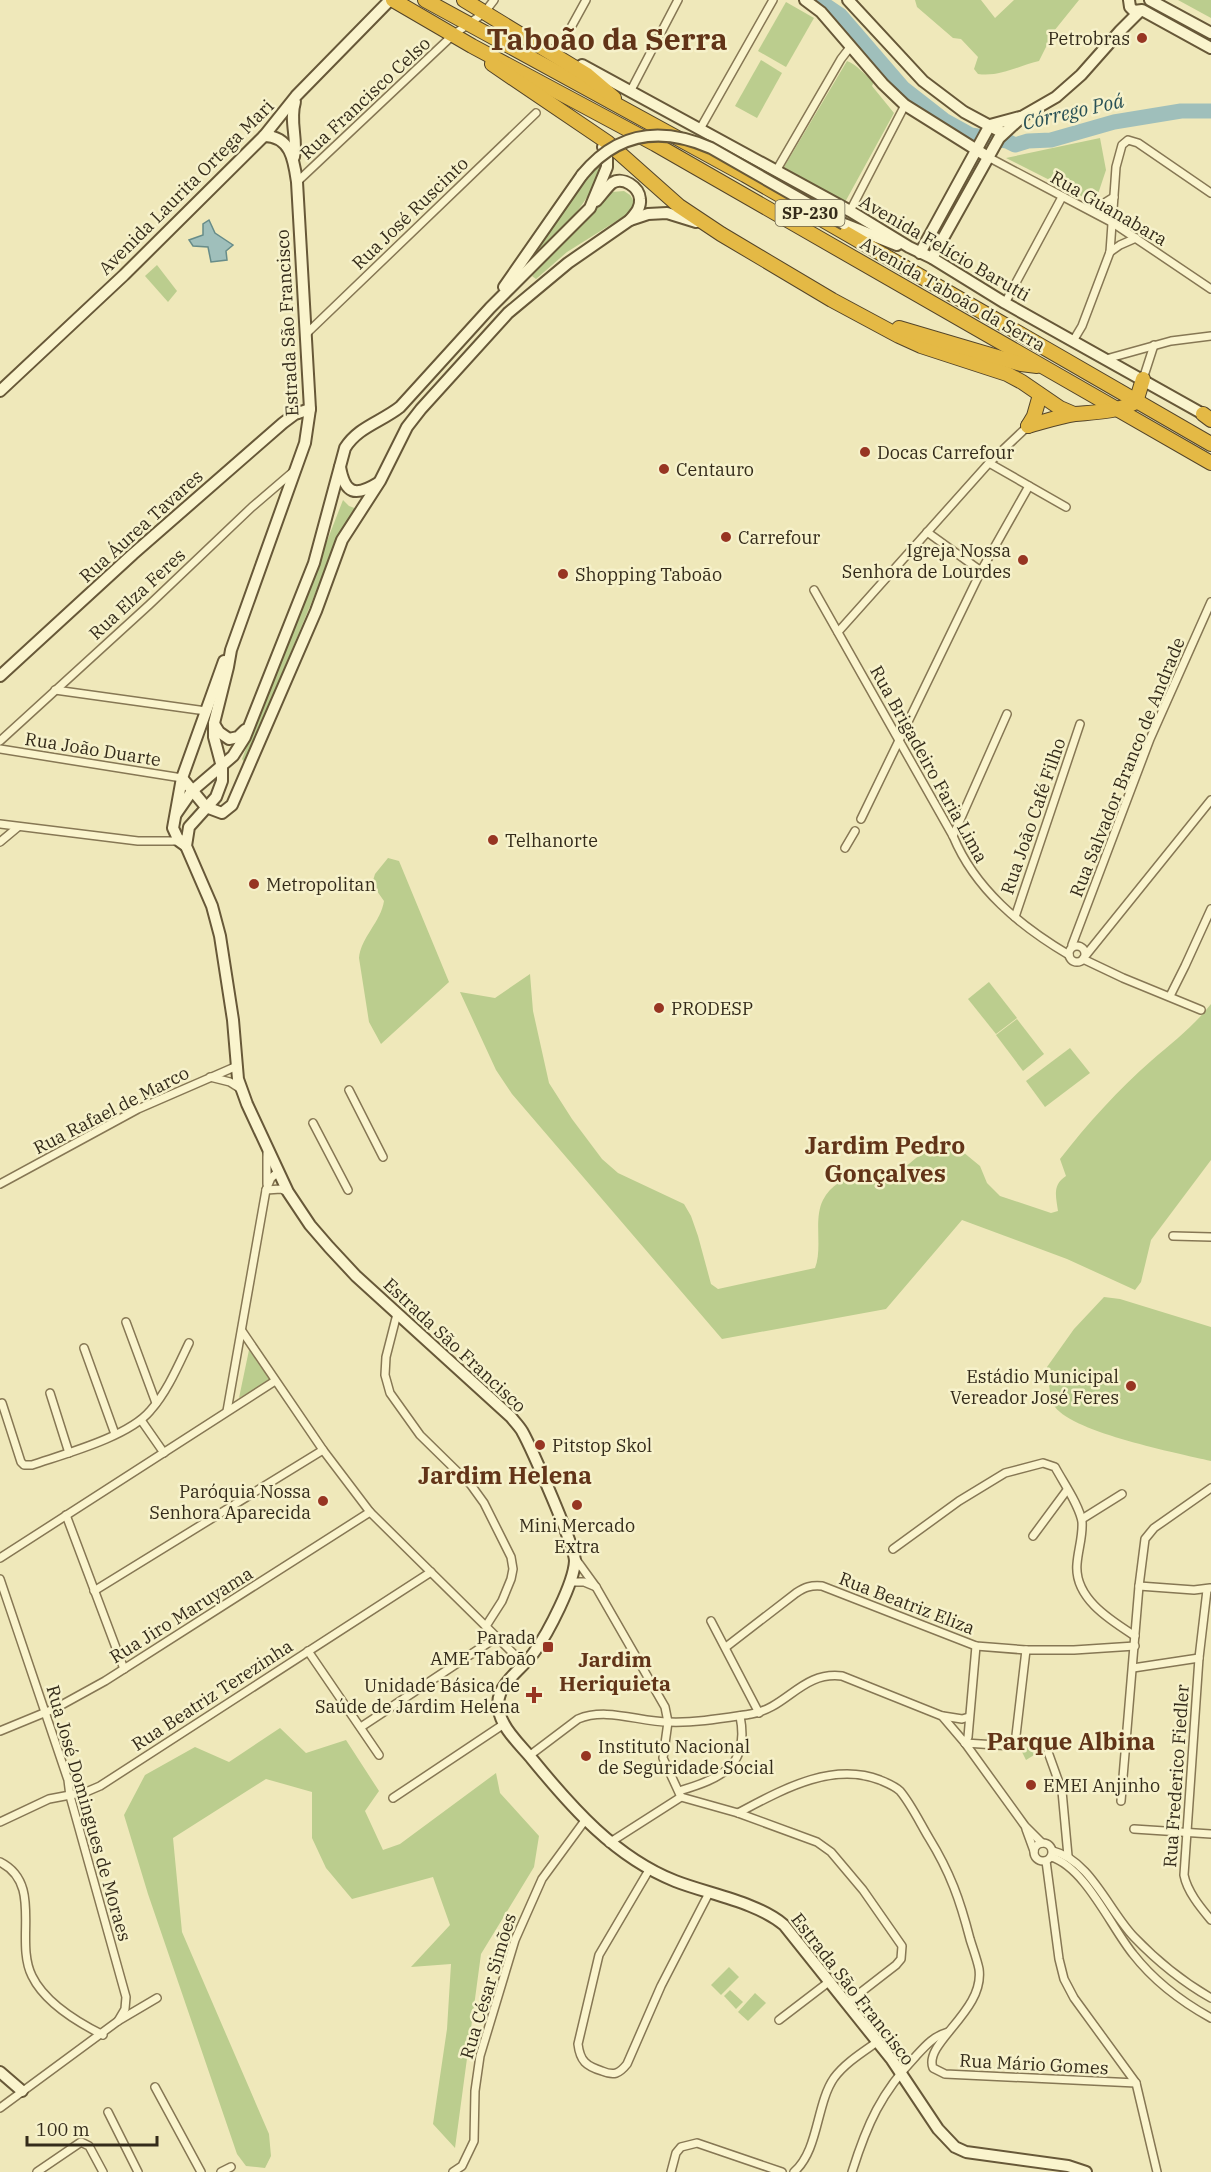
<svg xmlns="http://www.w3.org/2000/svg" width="1211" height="2172" font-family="'IBM Plex Serif',serif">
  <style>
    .green { fill: #bbcd8e }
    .water { fill: #9fbfbb; stroke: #678c89; stroke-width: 1.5 }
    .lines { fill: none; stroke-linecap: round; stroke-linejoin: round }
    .river { stroke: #9fbfbb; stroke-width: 15 }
    .street-casing { stroke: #867754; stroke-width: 10 }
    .secondary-casing { stroke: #675838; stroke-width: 14 }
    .highway-casing { stroke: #534429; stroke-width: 16 }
    .street { stroke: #faf4cd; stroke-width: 7 }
    .secondary { stroke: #faf4cd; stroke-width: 10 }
    .highway { stroke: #e4b945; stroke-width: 14 }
    .secondary-bridge-casing { stroke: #675838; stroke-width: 14; stroke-linecap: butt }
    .secondary-bridge { stroke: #faf4cd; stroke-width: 10 }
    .poi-dot { fill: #973522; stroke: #f6f1ca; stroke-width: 2 }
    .labels { text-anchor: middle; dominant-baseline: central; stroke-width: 5; stroke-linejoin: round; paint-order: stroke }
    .shield { fill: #f6f1ca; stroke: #6e664f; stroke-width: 1.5 }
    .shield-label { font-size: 16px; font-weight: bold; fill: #342b1a }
    .poi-label { font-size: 18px; fill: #342b1a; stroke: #f6f1ca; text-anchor: start }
    .street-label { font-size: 18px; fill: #342b1a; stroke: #f6f1ca }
    .water-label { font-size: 20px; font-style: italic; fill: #285055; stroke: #f6f1ca }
    .quarter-label { font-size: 21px; font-weight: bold; fill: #623418; stroke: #f6f1ca }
    .district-label { font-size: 24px; font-weight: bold; fill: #623418; stroke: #f6f1ca }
    .town-label { font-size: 30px; font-weight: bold; fill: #623418; stroke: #f6f1ca }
  </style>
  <rect width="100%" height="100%" fill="#efe8ba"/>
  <g class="green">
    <path d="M915 0H981L995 18 1014 0H1079L1054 31 1039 61C1018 66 1000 77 978 74L974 69 978 57 961 39 953 38 917 7Z"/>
    <polygon points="1178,0 1211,0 1211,18"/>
    <polygon points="786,2 814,18 786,67 758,51"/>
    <polygon points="761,60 782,73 757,118 735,106"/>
    <path d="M847 61C858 65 864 75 874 82L872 86 894 113 844 204 784 167Z"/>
    <polygon points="1100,138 1106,170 1095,203 1006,158"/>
    <path d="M601 164C596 200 548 243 525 270L561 215 597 166Z"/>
    <polygon points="624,191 630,195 636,205 626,215 567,252 536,279 532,276 612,192"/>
    <polygon points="157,265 177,291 168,302 145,276"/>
    <polygon points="343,500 349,506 357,509 327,565 245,763 242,759"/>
    <path d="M388 858 399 861 449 982 381 1044 369 1022 359 958C361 937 381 922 384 901L372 884 375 874Z"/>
    <path d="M530 974 533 1011 549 1083 572 1119 602 1159 618 1173 684 1204 691 1216 698 1236 711 1284 718 1289 815 1268C823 1247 813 1220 823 1200 839 1169 874 1178 901 1169 907 1166 911 1162 916 1158 926 1152 935 1147 945 1144L963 1152 980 1166 987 1183 1000 1196 1051 1213 1058 1211C1056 1196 1052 1185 1066 1176L1060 1159C1088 1123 1118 1090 1151 1061 1174 1041 1192 1028 1211 1004V1160L1151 1240 1141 1282 1135 1290 1067 1259 962 1220 886 1309 722 1339 512 1094 496 1070 460 992 495 998Z"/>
    <polygon points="989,982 1017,1018 996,1034 968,999"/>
    <polygon points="1017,1019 1044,1054 1023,1071 996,1035"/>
    <polygon points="1070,1048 1090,1073 1045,1107 1026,1081"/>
    <path d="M1104 1297 1120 1299 1211 1327V1461C1177 1453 1075 1433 1055 1407 1050 1400 1048 1376 1047 1367L1074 1329Z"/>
    <polygon points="249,1350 270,1380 239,1398"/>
    <polygon points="280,1728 306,1753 346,1740 379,1791 365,1811 383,1850 400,1844 496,1773 500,1793 539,1836 534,1867 481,1954 455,2148 433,2124 447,2029 451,1964 411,1967 450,1925 433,1877 352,1899 326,1868 312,1838 312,1792 266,1779 173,1838 182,1932 269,2134 271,2156 265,2168 246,2166 237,2154 148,1894 124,1815 145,1775 195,1747 229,1762"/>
    <polygon points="1034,1743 1039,1752 1026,1760 1021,1750"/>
    <polygon points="729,1967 739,1977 721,1995 711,1985"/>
    <polygon points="730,1990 743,2002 736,2009 724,1996"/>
    <polygon points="755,1993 766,2003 748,2021 738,2012"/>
  </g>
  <polygon class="water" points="209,220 215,233 233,245 226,251 227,260 211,262 208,247 193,246 189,240 203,235 203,224"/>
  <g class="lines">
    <polyline class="river" points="818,0 840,15 903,88 944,120 971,135 1007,141 1015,145 1028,141 1051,140 1114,122 1181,111 1211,111"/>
    <defs>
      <g id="street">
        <polyline points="558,51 586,0"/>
        <polyline points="630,92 678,0"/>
        <polyline points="700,129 773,0"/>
        <polyline points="988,157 1113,223 1211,289"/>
        <polyline points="776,171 841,59 851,46"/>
        <polyline points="297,182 453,35 484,13 494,0"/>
        <polyline points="1087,208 1098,207 1114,197"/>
        <polyline points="850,211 905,105"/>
        <polyline points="1110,252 1120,245 1136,238"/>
        <polyline points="1005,303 1062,197"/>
        <polyline points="305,335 536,113"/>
        <polyline points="1073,341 1082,326 1110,252 1116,167 1122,145 1128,140 1138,143 1211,193"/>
        <polyline points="1106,359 1171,341 1211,336"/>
        <polyline points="1143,379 1154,345"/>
        <polyline points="989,463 1066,507"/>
        <polyline points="927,532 981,571"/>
        <path d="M814 590 953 836C975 889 1020 926 1069 955"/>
        <polyline points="838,632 989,463 1028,426"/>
        <polyline points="55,690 206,711"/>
        <polyline points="0,741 149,605 252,507 294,471"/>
        <polyline points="0,749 182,778"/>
        <polyline points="861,819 981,571 1029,486"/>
        <polyline points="0,824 138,841 179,841 182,839"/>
        <polyline points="953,836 1007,714"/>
        <polyline points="0,842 18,827"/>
        <polyline points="845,848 855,831"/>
        <polyline points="1015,917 1080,724"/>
        <polyline points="1072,945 1150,739 1211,602"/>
        <circle cx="1077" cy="954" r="8"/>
        <polyline points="1086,955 1211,800"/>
        <polyline points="1083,959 1123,978 1201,1010"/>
        <polyline points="1170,996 1185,966 1211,909"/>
        <polyline points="210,1077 230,1082 241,1089"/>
        <polyline points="349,1090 383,1157"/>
        <polyline points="313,1123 348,1190"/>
        <polyline points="267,1153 267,1184"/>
        <polyline points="0,1184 138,1109 237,1066"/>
        <polyline points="266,1190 281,1189 288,1192"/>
        <polyline points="1173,1236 1211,1237"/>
        <polyline points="397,1314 386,1357 385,1375 390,1393 420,1435 471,1485 484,1503 511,1557 513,1569 511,1579 502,1601 486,1626"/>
        <polyline points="126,1322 156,1403"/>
        <polyline points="242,1331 323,1450 370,1512 523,1663"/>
        <polyline points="84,1348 115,1434"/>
        <polyline points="50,1393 69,1453"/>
        <path d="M2 1403 21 1462 24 1465H32C64 1454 128 1437 150 1411 167 1392 178 1366 189 1343"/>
        <polyline points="227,1411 266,1190 271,1178 278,1172"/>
        <polyline points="141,1420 164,1453"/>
        <polyline points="66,1515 124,1669"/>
        <polyline points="1082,1519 1122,1494"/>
        <polyline points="1033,1536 1067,1490"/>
        <path d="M893 1549 959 1501 1005 1473 1043 1463 1055 1467C1063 1482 1080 1506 1082 1522 1083 1536 1078 1550 1077 1564 1074 1598 1110 1620 1135 1636"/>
        <polyline points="0,1558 275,1381"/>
        <polyline points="575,1558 596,1587 665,1707 668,1722 663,1758 681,1797"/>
        <polyline points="0,1579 68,1780 70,1796 126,1997 125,2009 118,2021"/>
        <polyline points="570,1582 584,1582 596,1587"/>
        <polyline points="1139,1586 1194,1590 1210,1588"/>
        <path d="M1207 1590 1199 1658 1184 1875C1187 1891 1200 1907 1211 1920"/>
        <polyline points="94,1591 323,1450"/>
        <polyline points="711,1621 759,1713"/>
        <path d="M726 1647 796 1593C805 1587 811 1585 822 1586L976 1646 1026 1650H1074L1135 1646"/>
        <polyline points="308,1651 379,1755"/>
        <polyline points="1133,1668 1199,1658"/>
        <polyline points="943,1716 962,1719 969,1717"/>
        <polyline points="361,1727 497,1637"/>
        <polyline points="0,1731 56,1708 105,1681 370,1512"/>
        <polyline points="965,1743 1012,1746 1015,1744 1026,1650"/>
        <polyline points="965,1743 968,1737 976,1646"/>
        <polyline points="1048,1752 1062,1791 1068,1856"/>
        <path d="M529 1756 578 1719C607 1707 639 1722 669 1722 696 1723 724 1718 751 1714 787 1708 802 1671 842 1676L942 1716 965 1743 1025 1826 1042 1843"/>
        <path d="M679 1791C722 1778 750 1766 740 1716"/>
        <polyline points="393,1798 504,1724"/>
        <polyline points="1121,1801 1139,1586 1145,1539 1154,1528 1211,1488"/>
        <path d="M738 1813C780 1791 831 1761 880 1780 887 1783 895 1786 900 1791 911 1804 920 1823 929 1838 950 1872 960 1900 970 1939 973 1949 977 1959 979 1969 985 2011 923 2043 933 2068L945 2074 1136 2083"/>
        <polyline points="0,1822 49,1799 86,1792 100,1786 431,1572"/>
        <polyline points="1026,1829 1034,1851"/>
        <polyline points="1134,1829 1211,1834"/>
        <circle cx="1043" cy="1852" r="9"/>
        <polyline points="609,1843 681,1797 738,1813 817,1842 831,1852 863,1890 902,1946 901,1959 896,1965 847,2003"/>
        <path d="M1053 1851C1090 1860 1109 1911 1134 1937 1157 1961 1183 1982 1211 1998"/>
        <path d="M1051 1857C1085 1867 1111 1927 1133 1954 1154 1981 1182 2002 1211 2018"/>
        <polyline points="1046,1861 1059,1959 1064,1979 1074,1998 1136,2083 1157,2172"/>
        <path d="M0 1862C44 1884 14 1940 32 1976 45 2003 77 2022 103 2035"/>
        <path d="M649 1870 599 1955 578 2044C580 2061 586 2066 602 2071 614 2076 619 2074 627 2064L661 1986 709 1893"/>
        <polyline points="779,2020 830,1981"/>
        <polyline points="155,2087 201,2172"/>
        <polyline points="0,2108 118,2021 157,1998"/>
        <polyline points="108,2112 138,2172"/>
        <polyline points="37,2172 81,2142 89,2146 103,2172"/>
        <polyline points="221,2172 231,2167"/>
        <polyline points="453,2172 462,2166 474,2141 475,2091 480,2056 515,1940 542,1879 586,1819"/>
        <polyline points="671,2172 676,2153 681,2147 697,2143 782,2172"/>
        <path d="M794 2172C819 2150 816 2104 834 2078 845 2063 863 2052 877 2042"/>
        <path d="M852 2172C867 2124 881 2093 916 2056 926 2045 934 2036 948 2032"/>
      </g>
      <g id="secondary">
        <polyline points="805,0 821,12 883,84 905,105 988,157"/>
        <polyline points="848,0 923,81 964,112 1003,133"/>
        <polyline points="1129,0 1130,7 1134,11 1142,10 1211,48"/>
        <polyline points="1150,0 1211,33"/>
        <polyline points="582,65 850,211 909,247 932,258 1005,303 1203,414"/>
        <path d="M264 136C291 136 294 161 297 182L310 409 305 443 231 650 228 667 214 723V737L222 767V781L216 797 189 827 186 846 212 906 220 936 233 1020 238 1079 247 1104 288 1192 310 1225 329 1247 356 1276 511 1417C514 1421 519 1426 522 1431 531 1447 575 1547 575 1561 574 1583 548 1633 535 1651 520 1674 484 1688 504 1724 510 1736 523 1748 532 1759 572 1808 615 1857 675 1881 708 1894 757 1902 784 1925L892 2060 938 2129 955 2147 966 2152 1068 2166 1086 2172"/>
        <path d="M294 157C298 139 289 121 295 102"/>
        <path d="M596 201C601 196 606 188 612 183 623 176 639 187 640 199 641 208 635 214 630 220"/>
        <polyline points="844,224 897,245"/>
        <polyline points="920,253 990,125 1020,117"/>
        <polyline points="932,258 999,138 1023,116 1056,97 1081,75 1120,31 1140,11"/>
        <polyline points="504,287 582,175"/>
        <polyline points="0,391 124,275 264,136 296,96 390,0"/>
        <path d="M340 467C345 494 355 497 378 483"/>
        <polyline points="0,676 133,554 283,423 295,414 310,409"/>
        <polyline points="214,724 219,732 229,739 238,737 245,730"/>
        <polyline points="182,778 206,807 222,813 232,805 316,611 342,540 380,481 407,427 421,409 508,313 568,263 630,220 648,214 667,213 696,222"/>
        <path d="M176 814 192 791 233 756 245 737 314 563 345 448C358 427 381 422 400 407L490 308 590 208 607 167V156L603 147"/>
        <polyline points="186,846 179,841 173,828 182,778 224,661"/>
        <polyline points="0,2072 22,2091"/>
      </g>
      <g id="highway">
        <polyline points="393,0 472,46 655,144 1211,463"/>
        <polyline points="425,0 745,175 1211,444"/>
        <polyline points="464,0 587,75 614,98"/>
        <polyline points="492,64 607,142 679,206 721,234 832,300 899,336 921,346 1007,374 1022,382 1060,408 1074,414"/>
        <polyline points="899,328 1021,364 1037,366"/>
        <polyline points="1203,414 1211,420"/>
        <path d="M1028 426C1043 422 1060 416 1075 414 1097 412 1116 412 1136 402L1143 379"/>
        <polyline points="1028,426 1034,416 1040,395"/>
      </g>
    </defs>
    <use href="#street" class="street-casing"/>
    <use href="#secondary" class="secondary-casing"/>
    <use href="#highway" class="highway-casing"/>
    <use href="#street" class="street"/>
    <use href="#secondary" class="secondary"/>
    <use href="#highway" class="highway"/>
    <defs>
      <path id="secondary-bridge" d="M582 175C617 132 661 126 711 148L844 224"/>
    </defs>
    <use href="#secondary-bridge" class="secondary-bridge-casing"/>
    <use href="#secondary-bridge" class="secondary-bridge"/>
  </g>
  <g class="poi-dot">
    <circle cx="1142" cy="38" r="6"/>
    <circle cx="865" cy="452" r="6"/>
    <circle cx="664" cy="469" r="6"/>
    <circle cx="726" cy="537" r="6"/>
    <circle cx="1023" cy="560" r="6"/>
    <circle cx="563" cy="574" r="6"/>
    <circle cx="493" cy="840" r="6"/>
    <circle cx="254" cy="884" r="6"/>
    <circle cx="659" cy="1008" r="6"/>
    <circle cx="1131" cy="1386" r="6"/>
    <circle cx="540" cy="1445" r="6"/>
    <circle cx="323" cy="1501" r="6"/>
    <circle cx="577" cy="1505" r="6"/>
    <rect x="542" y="1641" width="12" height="12" rx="3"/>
    <path d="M531 1686h6v6h6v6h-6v6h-6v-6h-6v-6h6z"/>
    <circle cx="586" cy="1756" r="6"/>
    <circle cx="1031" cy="1785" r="6"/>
  </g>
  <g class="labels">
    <rect class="shield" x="775.5" y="200" width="69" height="26" rx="4.5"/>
    <g class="shield-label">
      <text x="810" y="213">SP-230</text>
    </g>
    <g class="poi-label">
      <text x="1130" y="38" text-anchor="end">Petrobras</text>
      <text x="877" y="452">Docas Carrefour</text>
      <text x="676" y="469">Centauro</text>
      <text x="738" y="537">Carrefour</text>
      <text x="1011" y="550" text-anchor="end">Igreja Nossa<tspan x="1011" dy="21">Senhora de Lourdes</tspan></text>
      <text x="575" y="574">Shopping Taboão</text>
      <text x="505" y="840">Telhanorte</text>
      <text x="266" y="884">Metropolitan</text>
      <text x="671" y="1008">PRODESP</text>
      <text x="1119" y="1376" text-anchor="end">Estádio Municipal<tspan x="1119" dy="21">Vereador José Feres</tspan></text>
      <text x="552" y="1445">Pitstop Skol</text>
      <text x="311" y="1491" text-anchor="end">Paróquia Nossa<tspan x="311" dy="21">Senhora Aparecida</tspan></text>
      <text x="577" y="1525" text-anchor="middle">Mini Mercado<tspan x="577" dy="21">Extra</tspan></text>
      <text x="536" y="1637" text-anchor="end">Parada<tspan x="536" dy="21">AME Taboão</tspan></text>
      <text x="520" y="1685" text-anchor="end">Unidade Básica de<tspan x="520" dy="21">Saúde de Jardim Helena</tspan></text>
      <text x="598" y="1746">Instituto Nacional<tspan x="598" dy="21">de Seguridade Social</tspan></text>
      <text x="1043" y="1785">EMEI Anjinho</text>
    </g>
    <g class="street-label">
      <text transform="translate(365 98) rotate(-43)">Rua Francisco Celso</text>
      <text transform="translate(186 187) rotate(-45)">Avenida Laurita Ortega Mari</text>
      <text transform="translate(1109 208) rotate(30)">Rua Guanabara</text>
      <text transform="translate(410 213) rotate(-44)">Rua José Ruscinto</text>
      <text transform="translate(945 248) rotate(30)">Avenida Felício Barutti</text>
      <text transform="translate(953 294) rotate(30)">Avenida Taboão da Serra</text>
      <text transform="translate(287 323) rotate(-93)">Estrada São Francisco</text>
      <text transform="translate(141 526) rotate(-42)">Rua Áurea Tavares</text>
      <text transform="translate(137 594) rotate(-43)">Rua Elza Feres</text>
      <text transform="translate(93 749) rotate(9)">Rua João Duarte</text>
      <text transform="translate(929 764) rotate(61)">Rua Brigadeiro Faria Lima</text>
      <text transform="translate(1127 767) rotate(-68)">Rua Salvador Branco de Andrade</text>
      <text transform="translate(1033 816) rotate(-71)">Rua João Café Filho</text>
      <text transform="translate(111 1110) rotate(-27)">Rua Rafael de Marco</text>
      <text transform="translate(455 1345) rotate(43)">Estrada São Francisco</text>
      <text transform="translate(907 1603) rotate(21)">Rua Beatriz Eliza</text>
      <text transform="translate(181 1615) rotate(-32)">Rua Jiro Maruyama</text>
      <text transform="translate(212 1695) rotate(-33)">Rua Beatriz Terezinha</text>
      <text transform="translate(1176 1776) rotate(-86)">Rua Frederico Fiedler</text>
      <text transform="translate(89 1813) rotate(74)">Rua José Domingues de Moraes</text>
      <text transform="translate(488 1986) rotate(-73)">Rua César Simões</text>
      <text transform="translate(853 1989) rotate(52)">Estrada São Francisco</text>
      <text transform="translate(1034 2064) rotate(3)">Rua Mário Gomes</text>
    </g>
    <g class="water-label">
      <text transform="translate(1073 111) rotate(-13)">Córrego Poá</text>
    </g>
    <g class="quarter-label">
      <text x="615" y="1659">Jardim<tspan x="615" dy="24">Heriquieta</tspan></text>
    </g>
    <g class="district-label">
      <text x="885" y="1145">Jardim Pedro<tspan x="885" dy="28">Gonçalves</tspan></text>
      <text x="505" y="1475">Jardim Helena</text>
      <text x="1071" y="1741">Parque Albina</text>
    </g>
    <g class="town-label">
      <text x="607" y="38">Taboão da Serra</text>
    </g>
  </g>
  <path d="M27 2136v9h130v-9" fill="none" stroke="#342b1a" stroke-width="3"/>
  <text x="36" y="2136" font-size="18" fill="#342b1a" stroke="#f6f1ca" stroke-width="4.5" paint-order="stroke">100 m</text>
</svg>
